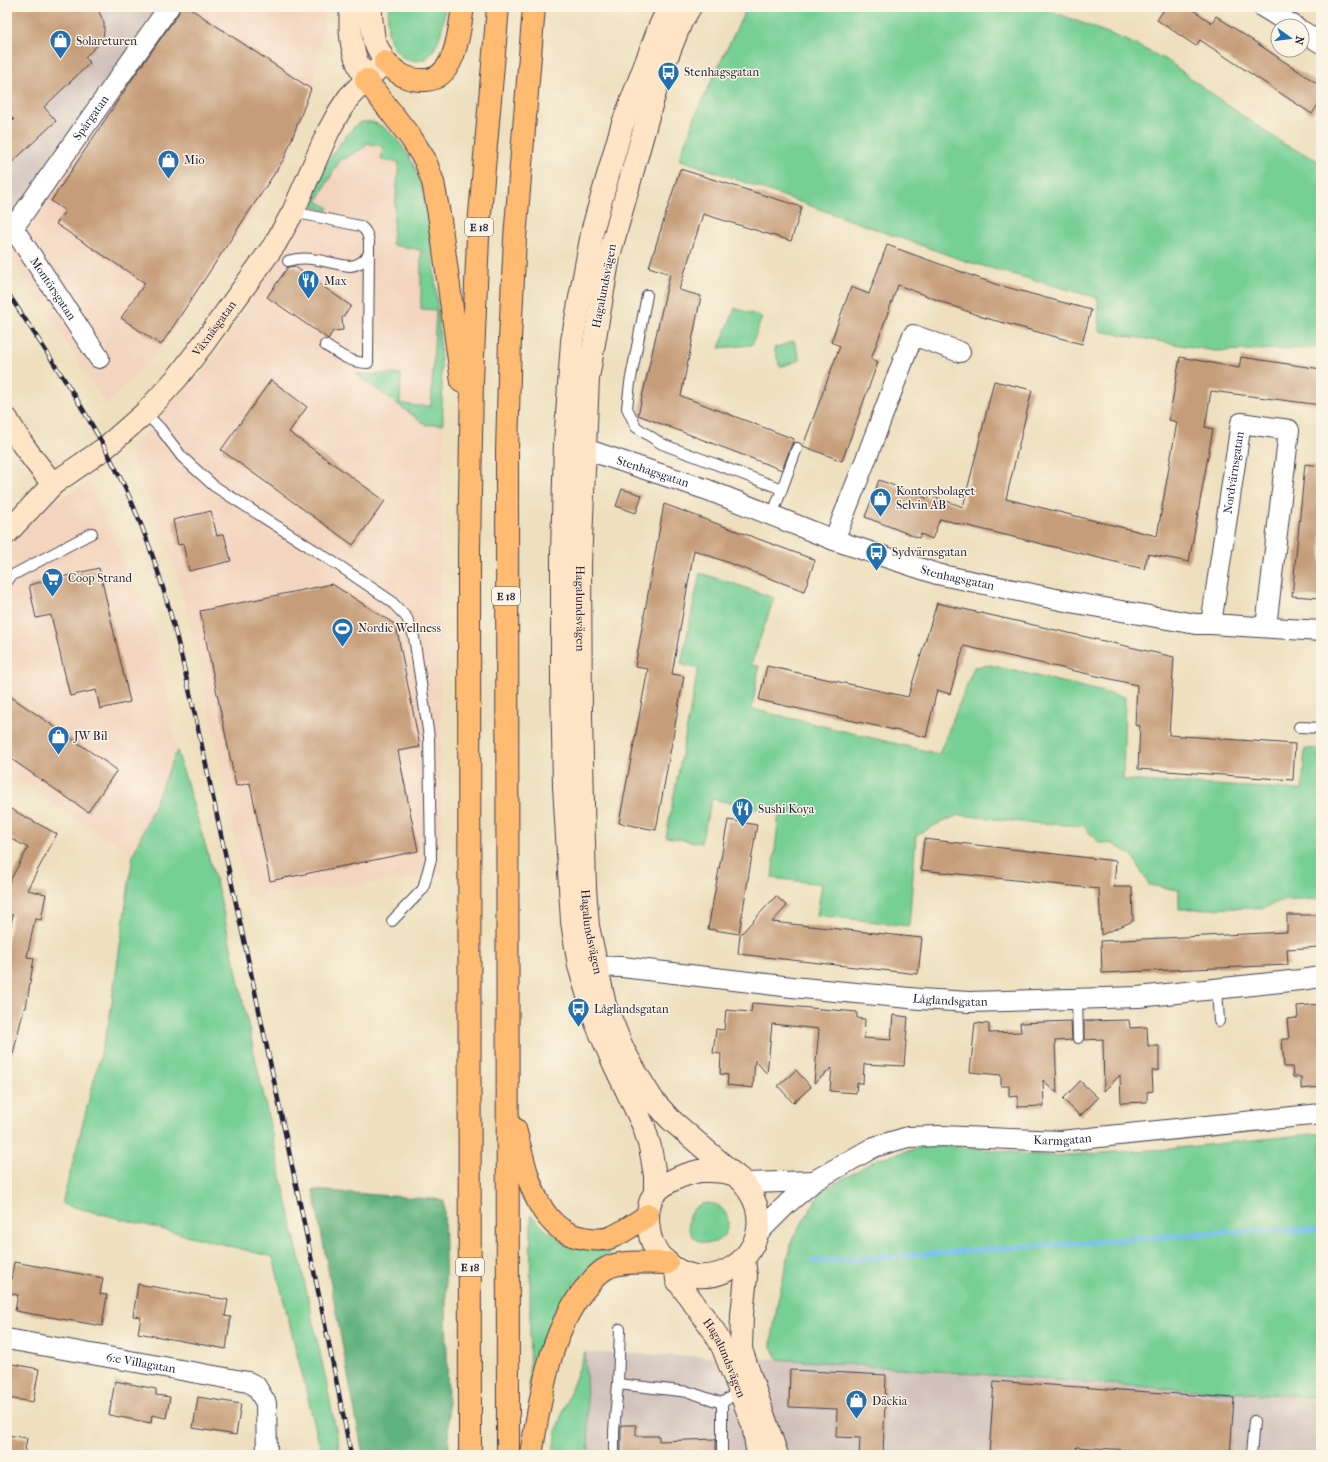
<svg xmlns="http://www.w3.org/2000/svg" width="1328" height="1462" font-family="'IM FELL French Canon',serif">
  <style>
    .built { fill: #f3d4be }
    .industrial { fill: #cfc0ba }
    .green { fill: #76cf95; stroke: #4c7868 }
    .forest { fill: #60b27e; stroke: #416a5c }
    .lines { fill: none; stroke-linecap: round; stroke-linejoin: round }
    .stream { stroke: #73bfec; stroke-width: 5.5 }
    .building { fill: #c69d79 }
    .lane-casing { stroke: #413e4f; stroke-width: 12 }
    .street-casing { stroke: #413e4f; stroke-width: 22 }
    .secondary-casing { stroke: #413e4f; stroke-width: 24 }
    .highway-casing { stroke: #413e4f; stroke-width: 24 }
    .lane { stroke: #fff; stroke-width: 10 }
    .street { stroke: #fff; stroke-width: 20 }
    .secondary { stroke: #ffe4c6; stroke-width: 22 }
    .highway { stroke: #ffbb71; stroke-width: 22 }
    .rail-casing { stroke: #22223b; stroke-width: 4.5 }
    .rail { stroke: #fcf5e5; stroke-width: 3; stroke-dasharray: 9; stroke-linecap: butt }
    .labels { text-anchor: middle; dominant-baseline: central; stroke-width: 3; stroke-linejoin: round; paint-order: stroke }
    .shield { fill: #fcf5e5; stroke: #63616e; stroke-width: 1 }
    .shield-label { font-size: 11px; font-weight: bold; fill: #22223b }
    .poi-label { font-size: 12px; fill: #22223b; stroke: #fcf5e5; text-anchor: start }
    .street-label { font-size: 12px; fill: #22223b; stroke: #fcf5e5 }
  </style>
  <rect width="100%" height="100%" fill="#fcf5e5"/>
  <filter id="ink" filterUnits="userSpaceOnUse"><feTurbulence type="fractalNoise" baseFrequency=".025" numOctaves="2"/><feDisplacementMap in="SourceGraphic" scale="8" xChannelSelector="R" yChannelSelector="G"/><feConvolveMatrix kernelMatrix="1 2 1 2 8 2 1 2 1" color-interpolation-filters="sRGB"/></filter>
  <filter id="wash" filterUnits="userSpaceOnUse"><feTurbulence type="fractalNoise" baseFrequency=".012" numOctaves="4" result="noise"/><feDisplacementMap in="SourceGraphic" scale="16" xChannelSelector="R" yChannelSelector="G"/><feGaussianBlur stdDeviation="0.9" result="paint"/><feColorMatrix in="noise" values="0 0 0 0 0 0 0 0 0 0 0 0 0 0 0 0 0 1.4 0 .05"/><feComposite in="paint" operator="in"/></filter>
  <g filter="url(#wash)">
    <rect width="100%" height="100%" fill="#eee0be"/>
    <g class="built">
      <polygon points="159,7 326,7 314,84 287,161 162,347 106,405 7,250 7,223"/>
      <polygon points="360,122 374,122 382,126 392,135 410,158 418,175 422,190 435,276 441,351 443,424 440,612 442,875 247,897 201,673 179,582 152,506 129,449 208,366 246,309 245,302 309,205 311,197 329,161 341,141 350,130"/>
      <polygon points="89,482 156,632 177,750 133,855 7,774 7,553 42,508"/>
    </g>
    <g class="industrial">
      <polygon points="7,7 159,7 7,223"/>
      <polygon points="585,1352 778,1359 1161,1388 1321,1397 1321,1455 589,1455"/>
    </g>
    <g class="green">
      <path d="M389 7H445C443 23 441 44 429 56 426 60 420 60 415 61 401 62 390 44 388 32 387 24 388 14 389 7Z"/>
      <polygon points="747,7 1041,7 1128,41 1168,61 1223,102 1284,144 1321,162 1321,348 1215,351 1099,331 1098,298 965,261 679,159 698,109"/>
      <path d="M360 122C365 122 370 121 375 123 394 130 412 158 418 176 427 200 429 226 432 251 439 309 442 366 443 424L426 425 356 374H401L400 403 416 406H431L436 310 421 309V250L393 245 392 242 399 162 381 160 384 147 366 143 365 147 344 159 341 158 317 201 328 207V210L326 211 309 205C314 179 339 139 360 122Z"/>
      <polygon points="735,308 762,317 752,345 719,348"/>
      <polygon points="794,341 800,360 780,367 774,348"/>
      <polygon points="700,573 738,585 774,598 751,665 759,666 752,709 939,754 974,667 990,665 1125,697 1123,780 1302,790 1305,748 1321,749 1321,899 1281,901 1263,908 1179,909 1179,890 1149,885 1133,856 1113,844 1099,843 1083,826 1022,822 959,815 931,827 916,836 909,926 817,915 822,884 772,878 779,813 712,799 701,843 666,837 698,669 681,664"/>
      <polygon points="177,750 219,892 325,1376 341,1455 322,1455 273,1257 62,1204 109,1022 133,855"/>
      <polygon points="1321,1133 1321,1397 1161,1388 778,1359 771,1344 778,1300 793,1237 822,1191 878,1159 933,1144 1049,1156 1168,1149"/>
      <circle cx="708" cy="1223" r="20"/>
      <polygon points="531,1215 546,1230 567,1244 584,1250 604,1249 611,1255 589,1268 572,1286 560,1308 537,1385 529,1390"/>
      <polygon points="585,1352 589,1455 552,1455 559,1422"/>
    </g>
    <polygon class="forest" points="313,1190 444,1200 449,1455 363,1455"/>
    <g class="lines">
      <polyline class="stream" points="813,1261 845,1260 1242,1231 1321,1230"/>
    </g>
    <g id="blocks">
      <g class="building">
        <polygon points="7,7 97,7 104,23 104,31 103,40 85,57 90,63 44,107 56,121 7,167 7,127 14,120 7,112"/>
        <polygon points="180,7 188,7 311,89 284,159 161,345 121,318 145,283 56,224 65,211 51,201 137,72 178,14"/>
        <polygon points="1166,7 1189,7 1212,23 1216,16 1321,86 1321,100 1312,114 1200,40 1196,46 1157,20"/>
        <polygon points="680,169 802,207 791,241 703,214 679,290 701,296 681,396 794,439 782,470 638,415 670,274 649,267"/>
        <polygon points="887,245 995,284 1091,310 1082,344 982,317 898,285 871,359 878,362 842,461 803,446 840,346 831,342 851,287 869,294"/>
        <polygon points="294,266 351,306 342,318 343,330 333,331 328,339 267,297 288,267"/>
        <polygon points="1180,357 1239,368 1241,357 1321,369 1321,405 1211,391 1205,427 1213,429 1189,562 1148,554 1144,569 940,519 932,539 921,534 919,538 865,517 879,480 929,499 930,495 963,507 994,381 1032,390 1006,499 1157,536 1177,422 1169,420"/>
        <polygon points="271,380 307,407 289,432 385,501 353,545 221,450"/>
        <polygon points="1305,464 1321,466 1321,598 1292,596"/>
        <polygon points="622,489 642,495 636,513 616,506"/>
        <polygon points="664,504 815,560 804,591 694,550 672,674 684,676 656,830 619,823 648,669 635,667"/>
        <polygon points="211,511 217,536 224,534 231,561 189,571 183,544 178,545 173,520"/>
        <polygon points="99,568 130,702 100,709 96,690 70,696 51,615 36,618 29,585"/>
        <polygon points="332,584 396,625 420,747 398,751 418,851 270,881 250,783 236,786 200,611"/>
        <polygon points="937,603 1174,657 1169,735 1295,744 1293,780 1138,769 1140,726 1135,725 1137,685 964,646 950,694 937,690 926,737 759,700 767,666 908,697"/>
        <polygon points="7,694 117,770 88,812 7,756"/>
        <polygon points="7,807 57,834 27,890 46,894 41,920 35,919 27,957 34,958 26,1008 24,1008 13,1054 7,1054 7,942 13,915 7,914 7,886 28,848 7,836"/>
        <polygon points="728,820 757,825 739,934 708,929"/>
        <polygon points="924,839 1116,861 1114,887 1132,887 1133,921 1101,935 1099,889 921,870"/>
        <polygon points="776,896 787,906 772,922 922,938 918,974 738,954 740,935"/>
        <polygon points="1287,915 1321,915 1321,947 1287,949 1288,965 1102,973 1101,941 1287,932"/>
        <polygon points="752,1003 857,1012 857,1018 865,1019 864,1038 891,1040 893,1015 908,1017 904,1066 864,1064 863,1083 857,1083 856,1093 830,1091 832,1068 814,1083 819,1029 772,1024 767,1074 755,1060 753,1088 727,1085 728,1075 720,1074 721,1054 713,1053 716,1029 724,1030 726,1010 751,1012"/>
        <polygon points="1321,1004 1321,1087 1301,1089 1301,1077 1293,1077 1292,1067 1284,1067 1282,1039 1289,1039 1287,1019 1298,1018 1297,1006"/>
        <polygon points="1129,1020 1130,1028 1147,1027 1148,1046 1159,1046 1159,1070 1152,1071 1153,1091 1147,1092 1147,1102 1121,1103 1120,1075 1104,1091 1103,1039 1084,1040 1084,1021"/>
        <polygon points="1071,1021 1072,1040 1055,1041 1057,1093 1043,1080 1044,1106 1018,1107 1018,1096 1009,1097 1009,1086 1001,1086 1001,1075 970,1072 975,1023 989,1024 989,1033 1021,1032 1020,1023"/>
        <polygon points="796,1070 811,1087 793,1103 778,1086"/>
        <polygon points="1080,1081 1098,1098 1080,1116 1063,1099"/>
        <polygon points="14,1262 103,1278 100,1294 107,1295 102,1326 15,1311 18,1295 9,1293"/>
        <polygon points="138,1284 228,1300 225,1316 231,1317 226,1349 138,1333 141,1317 133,1316"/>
        <polygon points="7,1363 39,1369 33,1402 7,1398"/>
        <polygon points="790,1370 886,1375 883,1455 859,1455 860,1438 836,1437 837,1409 789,1407"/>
        <polygon points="115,1381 156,1389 156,1395 170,1397 166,1418 152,1415 151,1423 109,1415"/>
        <polygon points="994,1381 1234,1398 1230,1455 1130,1455 1131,1450 1076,1447 1076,1455 989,1455"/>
        <polygon points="198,1397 241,1404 236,1435 193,1428"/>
        <polygon points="621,1425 636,1425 636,1436 659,1436 659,1441 716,1439 716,1455 621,1455"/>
        <polygon points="7,1435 27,1438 24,1455 7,1455"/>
      </g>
    </g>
  </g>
  <g filter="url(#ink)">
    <use href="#blocks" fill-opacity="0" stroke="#413e4f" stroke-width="1"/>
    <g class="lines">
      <defs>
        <g id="lane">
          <path d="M293 212 360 226C366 230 368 234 369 241L368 363C350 363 339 354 325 345"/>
          <path d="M288 261C308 254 330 264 350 266 359 265 365 261 369 253"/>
          <polyline points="647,295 630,383 627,408 636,427 662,444 782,489"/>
          <polyline points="145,413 160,428 182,457 214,486 341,567 391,601 407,618 414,637 429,737 431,859 423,889 392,921"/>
          <polyline points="772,516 797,448"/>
          <polyline points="7,582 11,576 92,533"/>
          <polyline points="1299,727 1321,728"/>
          <polyline points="1217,989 1219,1021"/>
          <polyline points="1077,998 1078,1038"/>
          <polyline points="618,1384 620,1329"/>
          <polyline points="614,1455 614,1431 618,1384 689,1392 722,1403"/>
          <polyline points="722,1455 722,1403 740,1390"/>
          <polyline points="1251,1455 1254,1421"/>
        </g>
        <g id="street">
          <polyline points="1263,7 1294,26"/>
          <polyline points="1302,31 1321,43"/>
          <path id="s1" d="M7 221 13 228 99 358"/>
          <path id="s2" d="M13 228 169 7"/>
          <path id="s3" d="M570 445 585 449 708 490 834 540 937 574 1070 602 1196 624H1211L1321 631"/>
          <polyline points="834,540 866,459 913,335 960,352"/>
          <path id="s4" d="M1211 624 1241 423 1289 430 1266 627"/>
          <path id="s5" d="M580 966 622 967 792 987 920 999 969 1002 1138 997 1300 980 1321 977"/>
          <polyline points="745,1183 814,1181"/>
          <path id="s6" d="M757 1234 788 1203 814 1181 874 1147 908 1137 941 1136 1061 1141 1321 1114"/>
          <path id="s7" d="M7 1339 248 1382 256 1386 266 1403 267 1455"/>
        </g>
        <g id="secondary">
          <path d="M351 7C349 36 351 54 366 80"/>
          <path id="s8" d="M690 7 681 22 661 72 648 116 609 256 588 378 580 564 581 717 585 888 588 926 605 1005 623 1049 638 1076 653 1100 670 1119 736 1176"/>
          <path d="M7 419C20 443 36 463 53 484"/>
          <path id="s9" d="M7 533 53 484 105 448 145 413 177 378 203 344 275 244 293 212 328 132 339 112 349 97 366 80 385 62 374 41 371 16V7"/>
          <path d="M699 1171C711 1171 724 1170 735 1175 741 1179 746 1185 749 1191 776 1231 742 1281 695 1276 685 1274 673 1269 666 1261 662 1258 658 1254 656 1250 647 1236 644 1205 656 1192 668 1180 683 1175 699 1171Z"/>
          <polyline points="655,1193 655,1175 650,1147 644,1127 614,1064 596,1023 579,966 572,922 564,786 562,682 562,553 565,444 572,341 593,228 622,126 659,28 669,7"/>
          <polyline points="744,1259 746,1276 742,1315 741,1349 777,1455"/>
          <path id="s10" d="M676 1269 677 1280 714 1331 723 1348 753 1425 758 1455"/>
        </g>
        <g id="highway">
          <path d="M385 62C398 74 407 81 426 80 456 78 459 31 463 7"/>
          <polyline points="366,80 411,138 425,160 433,182 440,220 462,382"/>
          <path d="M515 1129C526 1168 535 1231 584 1238 594 1240 605 1241 614 1236 626 1231 637 1222 648 1215"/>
          <polyline points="470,1455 469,550 472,381 478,237 498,7"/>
          <polyline points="508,1455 507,451 510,339 515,238 534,7"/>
          <path d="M531 1455C541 1397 549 1326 591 1282 595 1277 601 1271 607 1268 622 1260 650 1263 667 1263"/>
        </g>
      </defs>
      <use href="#lane" class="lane-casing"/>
      <use href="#street" class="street-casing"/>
      <use href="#secondary" class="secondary-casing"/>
      <use href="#highway" class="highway-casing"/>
      <use href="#lane" class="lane"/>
      <use href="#street" class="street"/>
      <use href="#secondary" class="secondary"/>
      <use href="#highway" class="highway"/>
      <defs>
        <path id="rail" d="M7 292C52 360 99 428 132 503 158 562 174 623 188 685 203 747 215 809 229 871 271 1065 313 1260 351 1455"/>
      </defs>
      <use href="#rail" class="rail-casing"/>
      <use href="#rail" class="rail"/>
    </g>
  </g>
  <defs>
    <symbol id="shop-pin" viewBox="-11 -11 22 30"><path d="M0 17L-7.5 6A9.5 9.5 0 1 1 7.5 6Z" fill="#1f6fb2" stroke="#fcf5e5"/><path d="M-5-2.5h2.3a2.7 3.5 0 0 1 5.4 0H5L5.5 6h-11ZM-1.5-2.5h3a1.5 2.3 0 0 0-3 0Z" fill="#fff"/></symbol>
    <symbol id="bus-pin" viewBox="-11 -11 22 30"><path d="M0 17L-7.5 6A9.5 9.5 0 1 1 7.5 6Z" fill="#1f6fb2" stroke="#fcf5e5"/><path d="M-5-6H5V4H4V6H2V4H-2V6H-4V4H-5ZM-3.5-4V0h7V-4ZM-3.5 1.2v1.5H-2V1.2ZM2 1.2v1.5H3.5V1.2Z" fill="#fff"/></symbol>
    <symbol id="restaurant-pin" viewBox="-11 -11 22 30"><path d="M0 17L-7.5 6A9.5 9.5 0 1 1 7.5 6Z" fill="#1f6fb2" stroke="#fcf5e5"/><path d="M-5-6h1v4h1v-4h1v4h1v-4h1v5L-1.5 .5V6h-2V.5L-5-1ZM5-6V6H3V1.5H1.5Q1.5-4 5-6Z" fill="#fff"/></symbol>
    <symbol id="supermarket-pin" viewBox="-11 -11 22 30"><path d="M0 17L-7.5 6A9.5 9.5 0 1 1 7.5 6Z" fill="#1f6fb2" stroke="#fcf5e5"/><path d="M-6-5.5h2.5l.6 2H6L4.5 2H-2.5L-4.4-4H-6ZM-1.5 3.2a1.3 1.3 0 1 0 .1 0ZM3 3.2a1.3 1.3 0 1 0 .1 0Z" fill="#fff"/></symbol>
    <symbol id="stadium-pin" viewBox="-11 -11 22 30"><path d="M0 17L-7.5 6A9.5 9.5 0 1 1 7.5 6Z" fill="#1f6fb2" stroke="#fcf5e5"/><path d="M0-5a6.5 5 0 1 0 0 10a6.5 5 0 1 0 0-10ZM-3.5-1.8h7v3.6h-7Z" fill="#fff"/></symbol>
  </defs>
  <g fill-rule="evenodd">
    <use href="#shop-pin" x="48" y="28" width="25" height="34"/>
    <use href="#bus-pin" x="656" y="60" width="25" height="34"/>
    <use href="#shop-pin" x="156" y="148" width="25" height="34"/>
    <use href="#restaurant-pin" x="296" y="268" width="25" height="34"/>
    <use href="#shop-pin" x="868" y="486" width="25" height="34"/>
    <use href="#bus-pin" x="864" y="540" width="25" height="34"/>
    <use href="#supermarket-pin" x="40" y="566" width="25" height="34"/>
    <use href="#stadium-pin" x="330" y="616" width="25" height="34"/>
    <use href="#shop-pin" x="46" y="724" width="25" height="34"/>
    <use href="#restaurant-pin" x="730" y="796" width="25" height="34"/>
    <use href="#bus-pin" x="566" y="996" width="25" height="34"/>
    <use href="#shop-pin" x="844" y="1388" width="25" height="34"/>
  </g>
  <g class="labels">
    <g class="shield">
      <rect x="465" y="218" width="28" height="18" rx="3"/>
      <rect x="492" y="587" width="28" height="18" rx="3"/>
      <rect x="456" y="1258" width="28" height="18" rx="3"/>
    </g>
    <g class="shield-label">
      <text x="479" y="227">E 18</text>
      <text x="506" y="596">E 18</text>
      <text x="470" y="1267">E 18</text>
    </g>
    <g class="poi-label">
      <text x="76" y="41">Solareturen</text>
      <text x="684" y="72">Stenhagsgatan</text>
      <text x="184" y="160">Mio</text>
      <text x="324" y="281">Max</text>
      <text x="896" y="491">Kontorsbolaget<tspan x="896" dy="14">Selvin AB</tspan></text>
      <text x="892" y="552">Sydvärnsgatan</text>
      <text x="68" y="578">Coop Strand</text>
      <text x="358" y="628">Nordic Wellness</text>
      <text x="74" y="736">JW Bil</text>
      <text x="758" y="809">Sushi Koya</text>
      <text x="594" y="1009">Låglandsgatan</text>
      <text x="872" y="1401">Däckia</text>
    </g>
    <g class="street-label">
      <text stroke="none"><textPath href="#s2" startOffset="135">Spårgatan</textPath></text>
      <text transform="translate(604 286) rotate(-79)">Hagalundsvägen</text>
      <text stroke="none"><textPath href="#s1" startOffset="82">Montörsgatan</textPath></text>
      <text stroke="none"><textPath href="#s9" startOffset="293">Våxnäsgatan</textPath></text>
      <text stroke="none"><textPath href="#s3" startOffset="87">Stenhagsgatan</textPath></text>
      <text stroke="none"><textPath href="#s4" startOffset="153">Nordvärnsgatan</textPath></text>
      <text stroke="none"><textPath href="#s3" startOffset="410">Stenhagsgatan</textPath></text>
      <text stroke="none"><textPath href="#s8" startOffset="617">Hagalundsvägen</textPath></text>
      <text stroke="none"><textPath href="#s8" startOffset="941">Hagalundsvägen</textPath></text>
      <text stroke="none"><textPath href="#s5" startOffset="372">Låglandsgatan</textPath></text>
      <text stroke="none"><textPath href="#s6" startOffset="337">Karmgatan</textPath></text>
      <text stroke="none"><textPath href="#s10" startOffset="103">Hagalundsvägen</textPath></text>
      <text stroke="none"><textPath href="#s7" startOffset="136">6:e Villagatan</textPath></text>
    </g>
  </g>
  <rect width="1328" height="1462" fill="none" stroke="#fcf5e5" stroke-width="24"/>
  <g transform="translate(1290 38) rotate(104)"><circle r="19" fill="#fcf5e5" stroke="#a5a1a1"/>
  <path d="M0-3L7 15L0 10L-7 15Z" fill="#1f6fb2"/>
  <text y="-6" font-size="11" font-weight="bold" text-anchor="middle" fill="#22223b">N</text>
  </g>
</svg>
